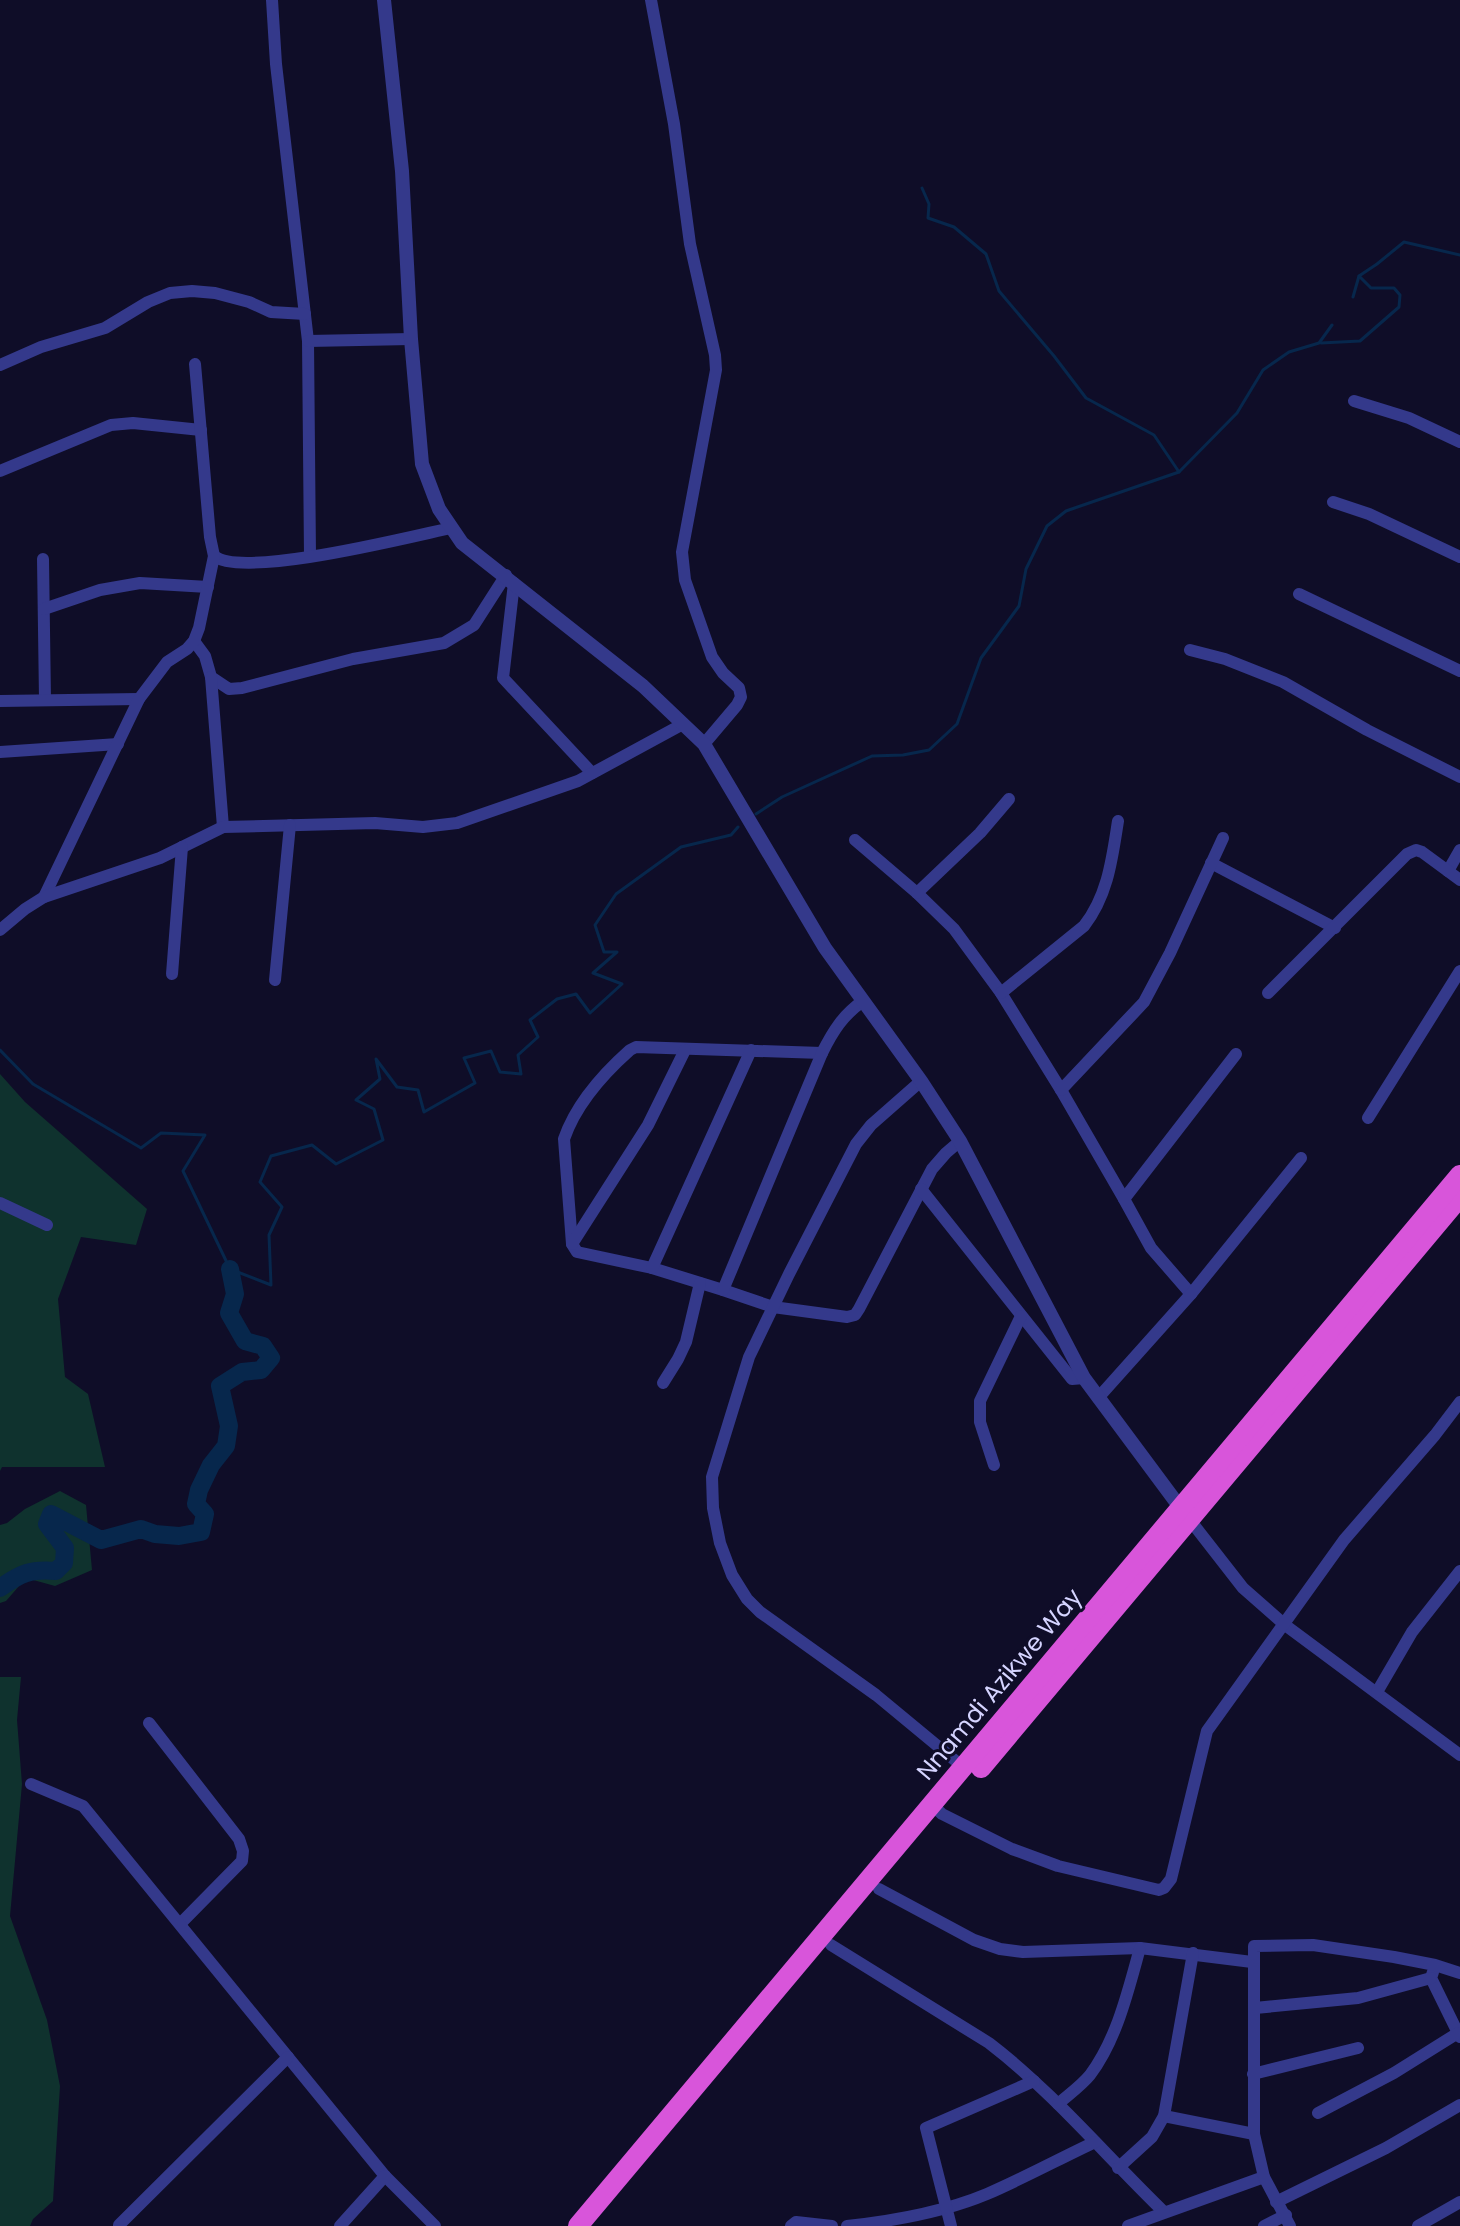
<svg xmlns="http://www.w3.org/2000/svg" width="1460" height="2226" font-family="Poppins,sans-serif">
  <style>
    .green { fill: #0f322e }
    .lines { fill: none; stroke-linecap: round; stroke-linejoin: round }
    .stream { stroke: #07274c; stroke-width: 3 }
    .river { stroke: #07274c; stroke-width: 18 }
    .minor { stroke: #34398b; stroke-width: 12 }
    .tertiary { stroke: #34398b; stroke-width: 14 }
    .trunk { stroke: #d855da; stroke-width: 20 }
    .labels { text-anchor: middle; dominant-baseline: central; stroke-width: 6; stroke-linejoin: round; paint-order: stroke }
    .street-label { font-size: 24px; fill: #d5d4ff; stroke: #0f0d28 }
  </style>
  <rect width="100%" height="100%" fill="#0f0d28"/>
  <g class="green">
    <polygon points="0,1074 25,1102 147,1209 136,1245 81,1237 58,1299 65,1377 88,1394 105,1467 2,1467 0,1471"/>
    <polygon points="60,1491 86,1505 92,1570 55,1586 26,1578 6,1601 0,1603 0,1525 7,1523 25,1509"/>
    <polygon points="0,1677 21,1677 17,1720 22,1784 10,1916 47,2020 60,2086 53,2201 33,2219 30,2226 0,2226"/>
  </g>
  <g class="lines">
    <g class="stream">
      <polyline points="922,188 929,204 928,218 954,227 986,254 999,291 1054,356 1086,398 1154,435 1179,472"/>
      <polyline points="1353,297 1359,276 1377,264 1404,242 1460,255"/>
      <polyline points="1321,343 1360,341 1399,307 1400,295 1394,288 1371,288 1359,276"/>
      <polyline points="756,814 782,797 872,756 903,755 929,750 957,724 981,658 1019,606 1026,569 1047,526 1066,511 1179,472 1237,413 1263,370 1289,352 1319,343 1332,325"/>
      <polyline points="0,1050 33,1084 141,1148 161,1133 205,1135 183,1171 230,1269 271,1285 269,1235 282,1207 260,1182 271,1156 312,1145 336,1164 383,1140 374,1109 356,1100 380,1079 376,1059 397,1087 418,1090 424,1112 475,1083 464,1058 491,1051 500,1072 521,1074 518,1055 538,1037 530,1020 557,999 576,994 590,1013 622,984 593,973 617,952 604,952 595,925 616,894 681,847 731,835 738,827"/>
    </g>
    <path class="river" d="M0 1588C21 1573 30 1569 56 1571L64 1563 65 1548 47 1524 51 1514 101 1540 141 1529 155 1534 179 1536 201 1532 205 1514 196 1504 199 1490 211 1465 226 1446 229 1426 220 1386 242 1372 261 1370 271 1358 263 1346 245 1341 229 1313 235 1294 230 1269"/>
    <g class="minor">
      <polyline points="272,0 276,64 308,341 310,556"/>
      <polyline points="651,0 674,124 690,244 715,355 716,370 682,552 685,580 712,657 723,673 739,688 741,697 737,705 704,744"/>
      <polyline points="308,341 411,339"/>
      <polyline points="0,365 41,347 105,328 148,302 170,293 192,291 215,293 249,302 271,312 305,314"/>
      <polyline points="1354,401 1409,418 1460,442"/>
      <polyline points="0,471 111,425 133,423 201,430"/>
      <polyline points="1333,502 1369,514 1460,557"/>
      <path d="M214 556C243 579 409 537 451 528"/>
      <polyline points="43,559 45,700"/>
      <polyline points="514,583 503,678 592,773"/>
      <polyline points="1299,594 1460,671"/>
      <polyline points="44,609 100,590 140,583 208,587"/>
      <polyline points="194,641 205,656 211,677 229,689 242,688 353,659 444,643 474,625 506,575"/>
      <polyline points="1190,650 1225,659 1283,682 1367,730 1460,777"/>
      <polyline points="211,677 223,827"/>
      <polyline points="0,701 139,699"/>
      <polyline points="0,752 118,744"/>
      <polyline points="855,840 917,893 954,929 1001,993 1061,1090 1124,1199"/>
      <polyline points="1211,863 1335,928"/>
      <polyline points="1448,871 1460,850"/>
      <polyline points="917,893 980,833 1009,799"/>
      <polyline points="44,897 139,699 167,662 187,649 194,641 199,628 214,556 210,537 195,364"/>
      <polyline points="0,930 25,909 44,897 160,858 223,827 375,823 423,827 457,823 578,781 683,724"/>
      <polyline points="172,974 182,847"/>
      <polyline points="275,980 290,825"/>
      <path d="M1001 993 1084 926C1108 895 1112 859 1118 821"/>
      <polyline points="1268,993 1407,854 1416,850 1422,852 1460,880"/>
      <path d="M822 1053 636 1047 630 1050C603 1074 576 1104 564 1139L572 1244 577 1252 652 1268 723 1290 773 1307 847 1317 855 1315 859 1309 932 1169 946 1153 960 1141"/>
      <polyline points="921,1081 871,1125 856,1144 789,1274 749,1357 712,1477 713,1508 720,1543 732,1575 747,1599 760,1612 876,1695 963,1767"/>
      <polyline points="1061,1090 1144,1002 1170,953 1223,838"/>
      <polyline points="1368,1118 1460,971"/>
      <polyline points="921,1189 1072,1379 1084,1378"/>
      <polyline points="0,1203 47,1225"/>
      <polyline points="572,1244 648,1125 685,1050"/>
      <polyline points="652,1268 751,1050"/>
      <path d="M723 1290 822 1053C833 1031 843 1015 863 1001"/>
      <polyline points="1191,1294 1151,1248 1124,1199 1236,1054"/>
      <polyline points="663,1383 678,1359 686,1342 700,1283"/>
      <polyline points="1098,1398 1191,1294 1301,1158"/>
      <polyline points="994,1465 980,1422 980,1401 1021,1316"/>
      <polyline points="1190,1520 1243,1588 1285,1625 1460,1755"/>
      <polyline points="1377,1692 1412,1632 1460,1571"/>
      <polyline points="149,1723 239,1839 243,1851 242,1861 180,1924"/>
      <polyline points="31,1784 83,1806 385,2176 435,2226"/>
      <polyline points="932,1805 942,1814 1012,1849 1058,1866 1159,1890 1164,1888 1171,1879 1207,1731 1344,1540 1435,1435 1460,1402"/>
      <polyline points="879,1889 974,1940 1000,1949 1023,1952 1140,1948 1252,1962"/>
      <path d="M831 1945 989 2043C1053 2092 1106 2156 1164 2212"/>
      <polyline points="1433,1972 1431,1978 1460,2037"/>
      <polyline points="1255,2008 1358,1998 1431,1978"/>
      <polyline points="1253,2074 1358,2048"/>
      <path d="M1058 2104C1068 2095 1081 2086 1090 2075 1117 2039 1128 1991 1140 1948"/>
      <polyline points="1318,2113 1394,2073 1458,2033"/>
      <polyline points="1164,2116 1254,2134"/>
      <polyline points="1118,2168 1152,2137 1164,2116 1193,1953"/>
      <polyline points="1276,2202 1386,2148 1460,2105"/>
      <polyline points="119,2225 288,2057"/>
      <polyline points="340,2226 385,2176"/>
      <polyline points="791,2226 796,2222 832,2226"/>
      <path d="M847 2226C893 2221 944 2212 987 2194 1024 2178 1059 2159 1095 2142"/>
      <polyline points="951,2226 926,2128 1034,2081"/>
      <polyline points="1128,2226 1264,2177"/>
      <polyline points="1264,2226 1286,2215"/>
      <polyline points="1290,2226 1264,2177 1254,2134 1254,1946 1313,1945 1394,1957 1435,1965 1460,1973"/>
      <polyline points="1418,2226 1460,2202"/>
    </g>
    <polyline class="tertiary" points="384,0 402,171 411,339 422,464 439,509 462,543 643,686 704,744 825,948 921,1081 960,1141 1084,1378 1185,1514"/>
    <g class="trunk">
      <polyline points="981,1768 1460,1197"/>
      <polyline points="578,2226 1460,1175"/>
    </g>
  </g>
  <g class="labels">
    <g class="street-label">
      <text transform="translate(999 1684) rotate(-50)">Nnamdi Azikwe Way</text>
    </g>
  </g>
</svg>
